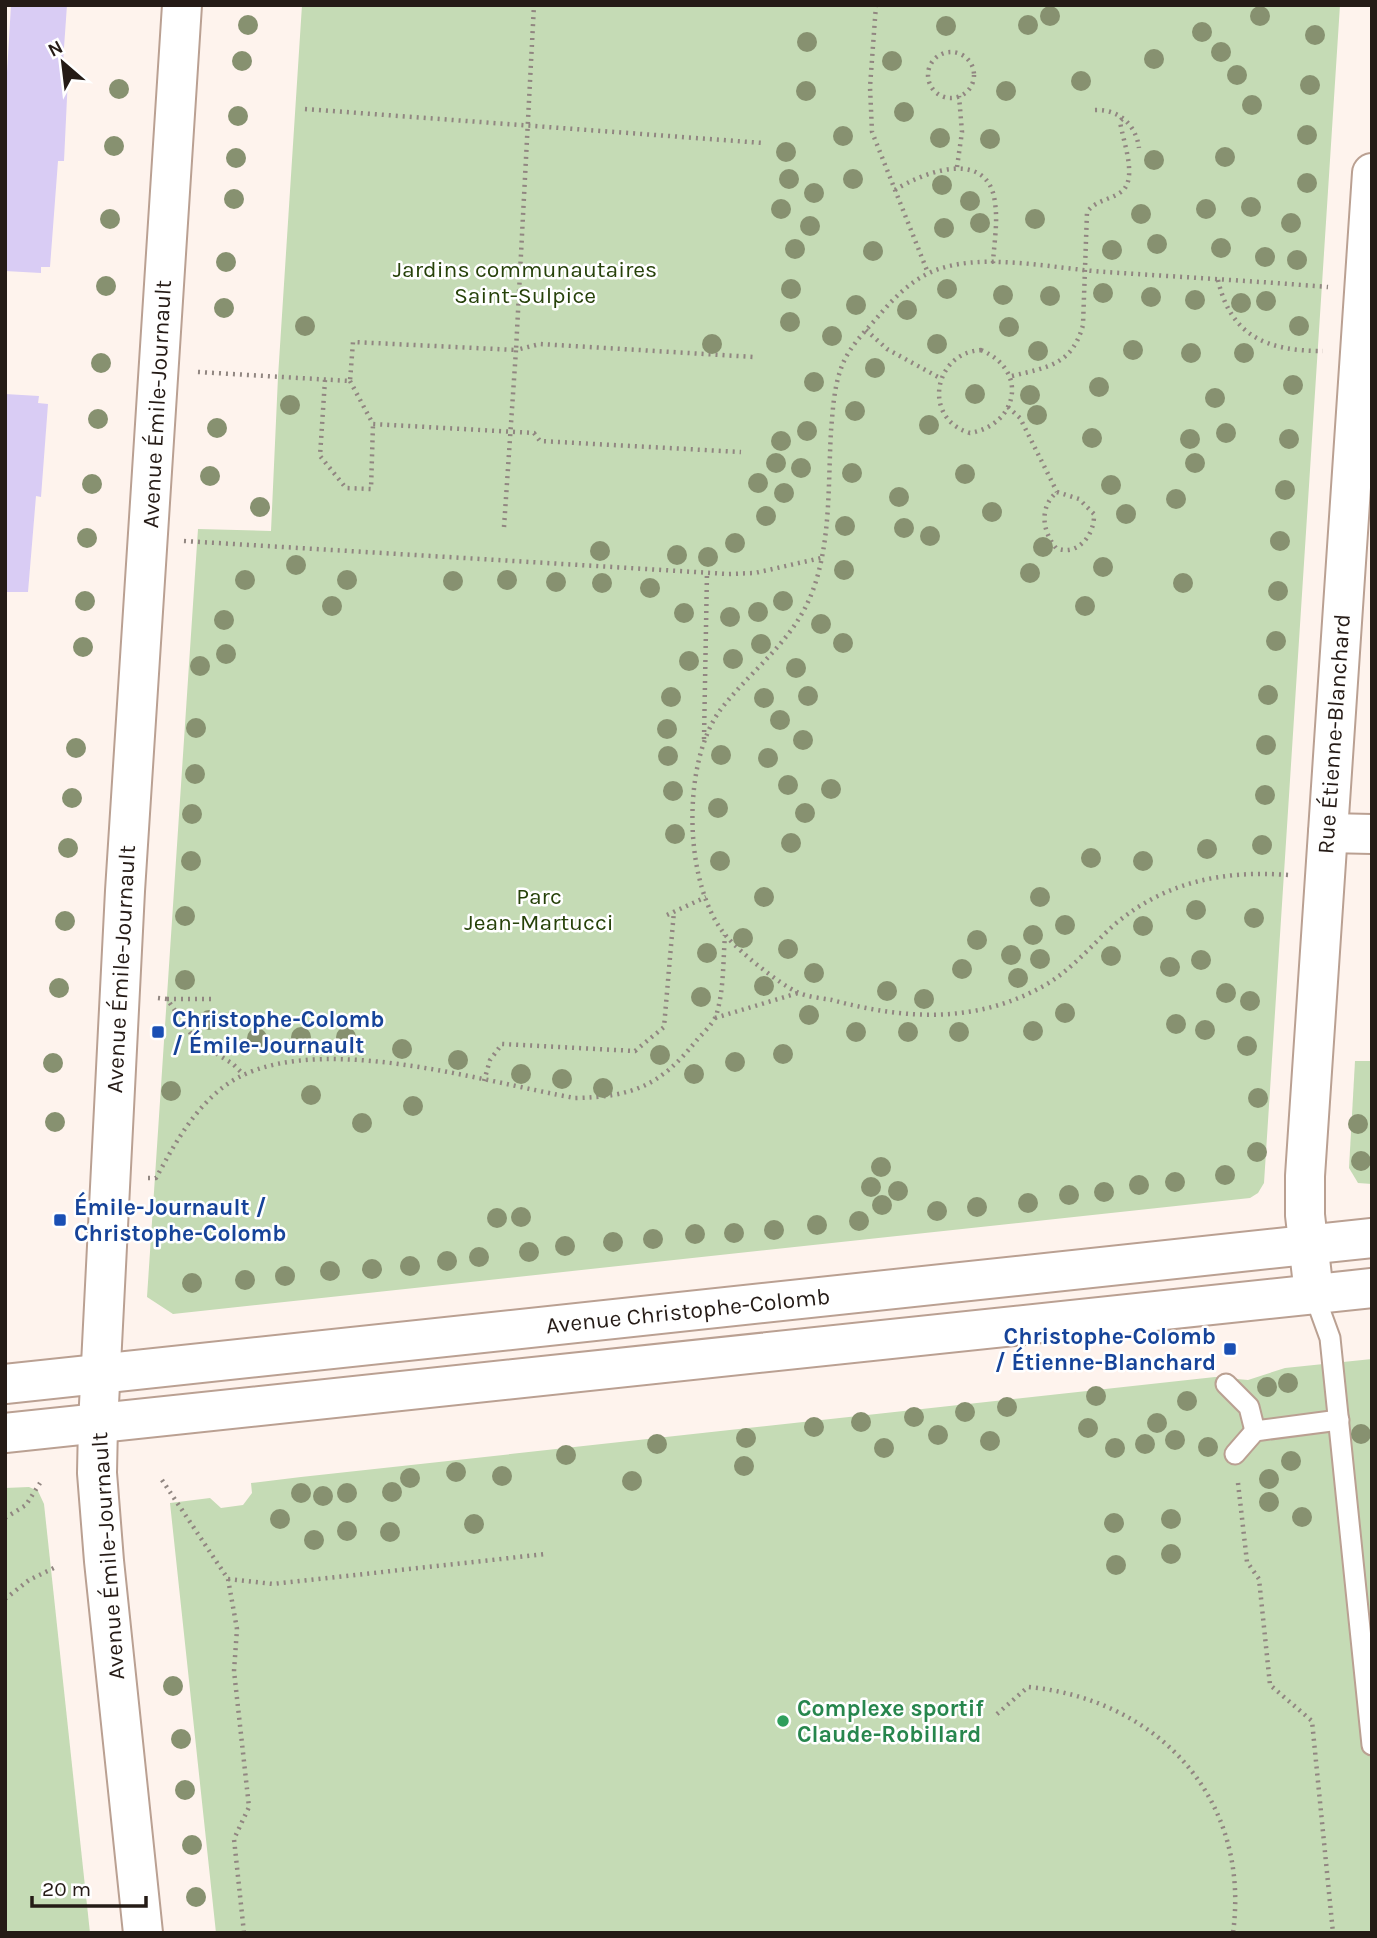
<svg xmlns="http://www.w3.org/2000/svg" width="1377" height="1938" font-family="Karla,sans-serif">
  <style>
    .green { fill: #c5dbb5 }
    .building { fill: #d9ccf4 }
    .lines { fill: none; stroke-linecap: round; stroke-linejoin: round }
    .service-casing { stroke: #baa092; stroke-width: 23 }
    .minor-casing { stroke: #baa092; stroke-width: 42 }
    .secondary-casing { stroke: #baa092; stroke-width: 42 }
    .path { stroke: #918681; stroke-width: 4.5; stroke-dasharray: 2 5; stroke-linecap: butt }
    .service { stroke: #fff; stroke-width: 19 }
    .minor { stroke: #fff; stroke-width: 38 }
    .secondary { stroke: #fff; stroke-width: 38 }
    .tree { fill: #879170 }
    .transit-dot { fill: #1a4fb4; stroke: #fff; stroke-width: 2.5 }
    .leisure-dot { fill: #2e9e5b; stroke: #fff; stroke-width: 2.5 }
    .labels { text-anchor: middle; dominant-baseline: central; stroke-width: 5; stroke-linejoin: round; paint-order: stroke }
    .park-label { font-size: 23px; fill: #264109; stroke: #fff }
    .street-label { font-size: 23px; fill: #251b16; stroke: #fff }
    .transit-label { font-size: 23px; font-weight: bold; fill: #164399; stroke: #fff; text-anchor: start }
    .leisure-label { font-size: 23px; font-weight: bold; fill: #27864d; stroke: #fff; text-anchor: start }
  </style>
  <rect width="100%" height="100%" fill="#fef3ed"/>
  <g class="green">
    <polygon points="302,5 1340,5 1264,1183 1258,1193 1250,1198 173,1314 147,1297 198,529 271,531 278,377"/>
    <polygon points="1355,1061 1372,1061 1372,1184 1358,1183 1349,1168"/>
    <polygon points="1372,1359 1372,1933 216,1933 170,1503 210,1498 221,1508 243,1505 252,1493 251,1483 301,1477 1215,1377 1248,1380 1285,1368"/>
    <polygon points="29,1487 38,1491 44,1504 90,1933 5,1933 5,1488"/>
  </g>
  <g class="building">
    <polygon points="11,5 67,5 62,76 68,77 64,161 58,161 50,267 41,267 41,273 5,271 5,106"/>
    <polygon points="5,394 39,396 38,403 48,404 41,497 36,496 28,592 5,592"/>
  </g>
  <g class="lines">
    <defs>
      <g id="service">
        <polyline points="1314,1294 1330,1338 1372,1745"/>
        <polyline points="1226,1384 1249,1407 1255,1431"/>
        <polyline points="1235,1454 1255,1431 1339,1420"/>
      </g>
      <g id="minor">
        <polyline points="1328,833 1372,834"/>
        <polyline points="1314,1294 1305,1215 1305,1176 1372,173"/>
        <polyline points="143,1933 104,1561 97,1473 98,1424 125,891 182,5"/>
      </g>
      <g id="secondary">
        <polyline points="5,1384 1372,1238"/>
        <polyline points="5,1433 1372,1288"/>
      </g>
    </defs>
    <use href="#service" class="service-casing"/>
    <use href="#minor" class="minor-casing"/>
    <use href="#secondary" class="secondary-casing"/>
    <g class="path">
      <polyline points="876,5 870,87 872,132 928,273"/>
      <circle cx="951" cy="75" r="23"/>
      <polyline points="305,109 763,143"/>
      <path d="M1095 110C1119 109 1136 125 1139 148"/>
      <polyline points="957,167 962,132 959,96"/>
      <path d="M895 190C925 171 989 148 995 203 998 222 994 244 993 263"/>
      <path d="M1218 280C1231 337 1268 351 1323 351"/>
      <polyline points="866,330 887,349 940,378"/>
      <path d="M981 350C1030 371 1017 425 970 433 922 419 933 353 981 350Z"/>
      <polyline points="198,372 350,381 353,342 516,350 534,5"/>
      <path d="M1012 376C1048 367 1072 365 1083 325L1087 212C1096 200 1110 200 1121 192 1139 179 1122 139 1120 121L1125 116"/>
      <polyline points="325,380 320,456 346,488 371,489 373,424"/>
      <polyline points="350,381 373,424 534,433 540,441 741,452"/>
      <polyline points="1008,407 1020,418 1057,492"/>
      <path d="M1057 492 1079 499 1094 514C1095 534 1078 557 1056 548 1042 531 1039 507 1057 492Z"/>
      <polyline points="504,527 516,350 540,344 754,357"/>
      <polyline points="184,541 728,574 755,573 821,558"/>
      <polyline points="704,739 707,572"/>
      <path d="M1288 875C1223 870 1164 882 1114 925 1092 945 1072 969 1047 984 978 1024 906 1020 832 1000 821 998 807 997 797 992 778 983 741 953 727 937 683 887 681 762 721 709 752 669 795 640 813 590 831 541 828 483 831 431 833 408 834 383 844 361 851 346 864 332 876 319 891 301 908 283 929 273 977 250 1054 269 1106 272 1180 277 1254 281 1328 287"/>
      <polyline points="667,915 706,897"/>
      <polyline points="158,998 167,999 196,1041 233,1064 244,1075"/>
      <polyline points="167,999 211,999"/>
      <polyline points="715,1018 798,993"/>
      <polyline points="484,1081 490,1060 502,1044 635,1051 664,1027 674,911"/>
      <path d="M148 1178H156C174 1145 192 1112 222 1088 302 1025 482 1082 575 1098 632 1097 660 1086 696 1041 702 1034 712 1025 716 1016 724 991 723 961 725 935"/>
      <polyline points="162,1480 228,1579 273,1584 546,1554"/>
      <polyline points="1238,1483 1247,1562 1259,1579 1270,1685 1312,1721 1333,1933"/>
      <polyline points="5,1518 26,1505 40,1483"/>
      <polyline points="228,1579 237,1629 234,1671 249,1807 234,1839 244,1933"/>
      <polyline points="5,1599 29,1580 58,1566"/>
      <path d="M997 1714 1028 1687C1158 1699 1251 1799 1233 1933"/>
    </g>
    <use href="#service" class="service"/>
    <use href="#minor" class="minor"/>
    <use href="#secondary" class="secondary"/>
  </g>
  <g class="tree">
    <circle cx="1050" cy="16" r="10"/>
    <circle cx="1260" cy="16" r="10"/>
    <circle cx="248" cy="25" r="10"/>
    <circle cx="1028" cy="25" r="10"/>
    <circle cx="946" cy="26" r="10"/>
    <circle cx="1202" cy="32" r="10"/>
    <circle cx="1315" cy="35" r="10"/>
    <circle cx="807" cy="42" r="10"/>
    <circle cx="1221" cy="52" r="10"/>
    <circle cx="1154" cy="59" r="10"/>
    <circle cx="242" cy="61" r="10"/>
    <circle cx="892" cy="61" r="10"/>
    <circle cx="1237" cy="75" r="10"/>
    <circle cx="1081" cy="81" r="10"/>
    <circle cx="1310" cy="85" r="10"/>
    <circle cx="119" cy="89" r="10"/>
    <circle cx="806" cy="91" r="10"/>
    <circle cx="1006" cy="91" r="10"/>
    <circle cx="1252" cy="105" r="10"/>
    <circle cx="904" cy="112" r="10"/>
    <circle cx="238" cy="116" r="10"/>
    <circle cx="1307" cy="135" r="10"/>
    <circle cx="843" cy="136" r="10"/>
    <circle cx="940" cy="138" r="10"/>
    <circle cx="990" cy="139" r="10"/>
    <circle cx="114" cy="146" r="10"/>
    <circle cx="786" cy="152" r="10"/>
    <circle cx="1225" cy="157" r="10"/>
    <circle cx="236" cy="158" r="10"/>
    <circle cx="1154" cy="160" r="10"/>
    <circle cx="789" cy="179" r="10"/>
    <circle cx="853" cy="179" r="10"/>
    <circle cx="1307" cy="183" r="10"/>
    <circle cx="942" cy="185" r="10"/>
    <circle cx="814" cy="193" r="10"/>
    <circle cx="234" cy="199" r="10"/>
    <circle cx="970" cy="201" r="10"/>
    <circle cx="1251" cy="207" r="10"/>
    <circle cx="781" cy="209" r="10"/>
    <circle cx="1206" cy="209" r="10"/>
    <circle cx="1141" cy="214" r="10"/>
    <circle cx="110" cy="219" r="10"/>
    <circle cx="1035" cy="219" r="10"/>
    <circle cx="980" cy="223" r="10"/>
    <circle cx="1291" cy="223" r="10"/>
    <circle cx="810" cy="226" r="10"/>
    <circle cx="944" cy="228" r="10"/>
    <circle cx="1157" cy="244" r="10"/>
    <circle cx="1221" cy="248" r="10"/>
    <circle cx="795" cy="249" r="10"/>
    <circle cx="1112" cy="250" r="10"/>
    <circle cx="873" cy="251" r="10"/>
    <circle cx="1265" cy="257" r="10"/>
    <circle cx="1297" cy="260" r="10"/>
    <circle cx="226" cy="262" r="10"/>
    <circle cx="106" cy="286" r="10"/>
    <circle cx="791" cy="289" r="10"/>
    <circle cx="947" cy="289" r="10"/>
    <circle cx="1103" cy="293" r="10"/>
    <circle cx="1003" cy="295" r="10"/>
    <circle cx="1050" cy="296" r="10"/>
    <circle cx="1151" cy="297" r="10"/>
    <circle cx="1195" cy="300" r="10"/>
    <circle cx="1266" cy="301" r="10"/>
    <circle cx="1241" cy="303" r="10"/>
    <circle cx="856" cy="305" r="10"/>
    <circle cx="224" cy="308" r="10"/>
    <circle cx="907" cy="310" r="10"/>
    <circle cx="790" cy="322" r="10"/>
    <circle cx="305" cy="326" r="10"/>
    <circle cx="1299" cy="326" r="10"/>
    <circle cx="1009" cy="327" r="10"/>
    <circle cx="832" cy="336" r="10"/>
    <circle cx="712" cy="344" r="10"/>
    <circle cx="937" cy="344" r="10"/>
    <circle cx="1133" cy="350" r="10"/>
    <circle cx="1038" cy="351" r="10"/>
    <circle cx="1191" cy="353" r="10"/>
    <circle cx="1244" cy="353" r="10"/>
    <circle cx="101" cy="363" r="10"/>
    <circle cx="875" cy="368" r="10"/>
    <circle cx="814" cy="382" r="10"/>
    <circle cx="1293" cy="385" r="10"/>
    <circle cx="1099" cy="387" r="10"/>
    <circle cx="975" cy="394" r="10"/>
    <circle cx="1030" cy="395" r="10"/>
    <circle cx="1215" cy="398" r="10"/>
    <circle cx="290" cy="405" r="10"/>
    <circle cx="855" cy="411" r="10"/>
    <circle cx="1037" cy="415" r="10"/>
    <circle cx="98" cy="419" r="10"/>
    <circle cx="929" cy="425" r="10"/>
    <circle cx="217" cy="428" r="10"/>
    <circle cx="807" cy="431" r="10"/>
    <circle cx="1226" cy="433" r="10"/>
    <circle cx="1092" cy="438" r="10"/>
    <circle cx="1190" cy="439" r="10"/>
    <circle cx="1289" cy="439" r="10"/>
    <circle cx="781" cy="441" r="10"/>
    <circle cx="776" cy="463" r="10"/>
    <circle cx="1195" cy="463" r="10"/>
    <circle cx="801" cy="468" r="10"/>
    <circle cx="852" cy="473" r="10"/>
    <circle cx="965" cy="474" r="10"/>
    <circle cx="210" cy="476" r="10"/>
    <circle cx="758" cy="483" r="10"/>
    <circle cx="92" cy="484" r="10"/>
    <circle cx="1111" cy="485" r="10"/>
    <circle cx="1285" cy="490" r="10"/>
    <circle cx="784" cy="493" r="10"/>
    <circle cx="899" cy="497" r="10"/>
    <circle cx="1176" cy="499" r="10"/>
    <circle cx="260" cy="507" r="10"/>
    <circle cx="992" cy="512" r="10"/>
    <circle cx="1126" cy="514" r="10"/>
    <circle cx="766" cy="516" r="10"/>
    <circle cx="845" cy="526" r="10"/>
    <circle cx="904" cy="528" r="10"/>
    <circle cx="930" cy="536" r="10"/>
    <circle cx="87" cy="538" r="10"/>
    <circle cx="1280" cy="541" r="10"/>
    <circle cx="735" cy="543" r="10"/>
    <circle cx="1043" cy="547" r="10"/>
    <circle cx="600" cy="551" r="10"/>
    <circle cx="677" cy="555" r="10"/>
    <circle cx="708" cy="557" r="10"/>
    <circle cx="296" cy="565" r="10"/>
    <circle cx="1103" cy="567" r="10"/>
    <circle cx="844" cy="570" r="10"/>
    <circle cx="1030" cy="573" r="10"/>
    <circle cx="245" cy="580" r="10"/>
    <circle cx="347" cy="580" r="10"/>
    <circle cx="507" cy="580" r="10"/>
    <circle cx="453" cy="581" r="10"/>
    <circle cx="556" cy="582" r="10"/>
    <circle cx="602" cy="583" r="10"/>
    <circle cx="1183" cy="583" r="10"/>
    <circle cx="650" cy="588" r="10"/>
    <circle cx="1278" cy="591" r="10"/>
    <circle cx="85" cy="601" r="10"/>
    <circle cx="783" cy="601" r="10"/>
    <circle cx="332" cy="606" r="10"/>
    <circle cx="1085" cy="606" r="10"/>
    <circle cx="758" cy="612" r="10"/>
    <circle cx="684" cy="613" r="10"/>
    <circle cx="730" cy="617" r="10"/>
    <circle cx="224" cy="620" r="10"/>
    <circle cx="821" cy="624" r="10"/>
    <circle cx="1276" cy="641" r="10"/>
    <circle cx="843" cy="643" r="10"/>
    <circle cx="761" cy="644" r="10"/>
    <circle cx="83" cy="647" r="10"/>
    <circle cx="226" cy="654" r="10"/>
    <circle cx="733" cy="659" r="10"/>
    <circle cx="689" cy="661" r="10"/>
    <circle cx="200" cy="666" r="10"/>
    <circle cx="796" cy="668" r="10"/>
    <circle cx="1268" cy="695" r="10"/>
    <circle cx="808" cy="696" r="10"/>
    <circle cx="671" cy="697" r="10"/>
    <circle cx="764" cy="698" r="10"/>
    <circle cx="780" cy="720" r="10"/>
    <circle cx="196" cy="728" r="10"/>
    <circle cx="667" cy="729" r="10"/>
    <circle cx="803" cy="740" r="10"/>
    <circle cx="1266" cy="745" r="10"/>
    <circle cx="76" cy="748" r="10"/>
    <circle cx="721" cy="755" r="10"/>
    <circle cx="668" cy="756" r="10"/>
    <circle cx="768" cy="758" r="10"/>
    <circle cx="195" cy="774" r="10"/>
    <circle cx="788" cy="785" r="10"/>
    <circle cx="831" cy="789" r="10"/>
    <circle cx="673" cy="791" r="10"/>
    <circle cx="1265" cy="795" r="10"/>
    <circle cx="72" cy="798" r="10"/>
    <circle cx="718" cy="808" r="10"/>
    <circle cx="805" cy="813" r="10"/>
    <circle cx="192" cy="814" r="10"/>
    <circle cx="675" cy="834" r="10"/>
    <circle cx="791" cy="843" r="10"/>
    <circle cx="1262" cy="845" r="10"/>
    <circle cx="68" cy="848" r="10"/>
    <circle cx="1207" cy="849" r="10"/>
    <circle cx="1091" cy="858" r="10"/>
    <circle cx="191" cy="861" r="10"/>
    <circle cx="720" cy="861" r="10"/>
    <circle cx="1143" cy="861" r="10"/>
    <circle cx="764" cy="897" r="10"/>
    <circle cx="1040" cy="897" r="10"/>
    <circle cx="1196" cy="910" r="10"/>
    <circle cx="185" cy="916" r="10"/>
    <circle cx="1254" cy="918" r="10"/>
    <circle cx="65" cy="921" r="10"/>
    <circle cx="1065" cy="925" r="10"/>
    <circle cx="1143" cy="926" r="10"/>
    <circle cx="1033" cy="935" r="10"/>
    <circle cx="743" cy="938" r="10"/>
    <circle cx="977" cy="940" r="10"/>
    <circle cx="788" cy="949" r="10"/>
    <circle cx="707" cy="953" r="10"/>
    <circle cx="1011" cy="955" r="10"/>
    <circle cx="1111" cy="956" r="10"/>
    <circle cx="1040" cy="959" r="10"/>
    <circle cx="1201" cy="960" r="10"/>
    <circle cx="1170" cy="967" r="10"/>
    <circle cx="962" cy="969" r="10"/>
    <circle cx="814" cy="973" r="10"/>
    <circle cx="1018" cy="978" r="10"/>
    <circle cx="185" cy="980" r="10"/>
    <circle cx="764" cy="986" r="10"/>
    <circle cx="59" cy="988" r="10"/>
    <circle cx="887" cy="991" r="10"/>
    <circle cx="1226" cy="993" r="10"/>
    <circle cx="701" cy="997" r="10"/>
    <circle cx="924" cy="999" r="10"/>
    <circle cx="1250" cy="1001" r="10"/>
    <circle cx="1065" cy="1013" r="10"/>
    <circle cx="809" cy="1015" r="10"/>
    <circle cx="209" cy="1020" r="10"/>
    <circle cx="1176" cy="1024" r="10"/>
    <circle cx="1205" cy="1030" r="10"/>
    <circle cx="1033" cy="1031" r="10"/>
    <circle cx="856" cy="1032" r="10"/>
    <circle cx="908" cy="1032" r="10"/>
    <circle cx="959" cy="1032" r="10"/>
    <circle cx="301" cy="1037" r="10"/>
    <circle cx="346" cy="1037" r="10"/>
    <circle cx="257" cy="1038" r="10"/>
    <circle cx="1247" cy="1046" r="10"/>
    <circle cx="402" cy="1049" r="10"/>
    <circle cx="783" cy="1054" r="10"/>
    <circle cx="660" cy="1055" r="10"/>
    <circle cx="458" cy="1060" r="10"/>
    <circle cx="735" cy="1062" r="10"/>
    <circle cx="53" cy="1063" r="10"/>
    <circle cx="521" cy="1074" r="10"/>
    <circle cx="694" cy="1074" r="10"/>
    <circle cx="562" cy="1079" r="10"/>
    <circle cx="603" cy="1088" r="10"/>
    <circle cx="171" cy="1091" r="10"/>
    <circle cx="311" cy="1095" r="10"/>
    <circle cx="1258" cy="1098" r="10"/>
    <circle cx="413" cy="1106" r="10"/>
    <circle cx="55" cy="1122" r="10"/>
    <circle cx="362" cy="1123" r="10"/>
    <circle cx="1358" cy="1124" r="10"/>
    <circle cx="1257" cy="1152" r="10"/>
    <circle cx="1361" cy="1161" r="10"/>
    <circle cx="881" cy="1167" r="10"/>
    <circle cx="1225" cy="1175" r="10"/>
    <circle cx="1175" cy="1182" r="10"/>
    <circle cx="1139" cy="1185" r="10"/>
    <circle cx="871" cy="1187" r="10"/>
    <circle cx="898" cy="1191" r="10"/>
    <circle cx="1104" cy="1192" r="10"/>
    <circle cx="1069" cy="1195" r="10"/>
    <circle cx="1028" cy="1203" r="10"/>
    <circle cx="882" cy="1205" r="10"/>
    <circle cx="977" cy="1207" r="10"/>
    <circle cx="937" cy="1211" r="10"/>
    <circle cx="521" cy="1217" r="10"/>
    <circle cx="497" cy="1218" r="10"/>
    <circle cx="859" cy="1221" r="10"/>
    <circle cx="817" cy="1225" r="10"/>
    <circle cx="774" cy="1230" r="10"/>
    <circle cx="734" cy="1233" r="10"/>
    <circle cx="695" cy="1234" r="10"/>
    <circle cx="653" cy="1239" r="10"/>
    <circle cx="613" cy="1242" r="10"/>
    <circle cx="565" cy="1246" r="10"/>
    <circle cx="529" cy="1252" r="10"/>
    <circle cx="479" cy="1257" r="10"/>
    <circle cx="447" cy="1261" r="10"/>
    <circle cx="410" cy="1266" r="10"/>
    <circle cx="372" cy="1269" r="10"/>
    <circle cx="330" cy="1271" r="10"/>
    <circle cx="285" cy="1276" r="10"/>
    <circle cx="245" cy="1280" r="10"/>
    <circle cx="192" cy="1283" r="10"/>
    <circle cx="1288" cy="1383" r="10"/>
    <circle cx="1267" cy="1387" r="10"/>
    <circle cx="1096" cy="1396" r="10"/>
    <circle cx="1187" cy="1401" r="10"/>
    <circle cx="1007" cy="1407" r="10"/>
    <circle cx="965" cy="1412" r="10"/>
    <circle cx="914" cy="1417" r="10"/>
    <circle cx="861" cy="1422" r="10"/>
    <circle cx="1157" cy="1423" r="10"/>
    <circle cx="814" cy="1427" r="10"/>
    <circle cx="1088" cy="1428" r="10"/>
    <circle cx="1361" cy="1434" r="10"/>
    <circle cx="938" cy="1435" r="10"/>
    <circle cx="746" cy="1438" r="10"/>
    <circle cx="1175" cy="1440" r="10"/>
    <circle cx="990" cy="1441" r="10"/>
    <circle cx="657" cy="1444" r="10"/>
    <circle cx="1145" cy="1444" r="10"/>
    <circle cx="1208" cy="1447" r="10"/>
    <circle cx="884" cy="1448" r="10"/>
    <circle cx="1115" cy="1448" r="10"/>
    <circle cx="566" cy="1455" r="10"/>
    <circle cx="1291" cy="1461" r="10"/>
    <circle cx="744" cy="1466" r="10"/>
    <circle cx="456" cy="1472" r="10"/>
    <circle cx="502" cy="1476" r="10"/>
    <circle cx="410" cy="1478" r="10"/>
    <circle cx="1269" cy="1479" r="10"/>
    <circle cx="632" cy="1481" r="10"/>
    <circle cx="392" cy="1492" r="10"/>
    <circle cx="301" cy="1493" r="10"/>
    <circle cx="347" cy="1493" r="10"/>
    <circle cx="323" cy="1496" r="10"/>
    <circle cx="1269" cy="1502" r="10"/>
    <circle cx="1302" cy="1517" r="10"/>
    <circle cx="280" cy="1519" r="10"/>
    <circle cx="1171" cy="1519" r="10"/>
    <circle cx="1114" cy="1523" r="10"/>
    <circle cx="474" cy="1524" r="10"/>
    <circle cx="347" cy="1531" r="10"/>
    <circle cx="390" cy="1532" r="10"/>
    <circle cx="314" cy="1540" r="10"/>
    <circle cx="1171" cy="1554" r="10"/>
    <circle cx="1116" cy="1565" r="10"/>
    <circle cx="173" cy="1686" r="10"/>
    <circle cx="181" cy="1739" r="10"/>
    <circle cx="185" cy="1790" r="10"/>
    <circle cx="192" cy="1845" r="10"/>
    <circle cx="196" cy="1897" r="10"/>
  </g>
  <g class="transit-dot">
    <rect x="151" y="1025" width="14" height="14" rx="3.5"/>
    <rect x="53" y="1213" width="14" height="14" rx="3.5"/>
    <rect x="1223" y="1342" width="14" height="14" rx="3.5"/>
  </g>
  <circle class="leisure-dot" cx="783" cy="1721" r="7"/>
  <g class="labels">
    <g class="park-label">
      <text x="525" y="269">Jardins communautaires<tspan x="525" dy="26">Saint-Sulpice</tspan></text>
      <text x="539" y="896">Parc<tspan x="539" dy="26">Jean-Martucci</tspan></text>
    </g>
    <g class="street-label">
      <text transform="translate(157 404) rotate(-87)">Avenue Émile-Journault</text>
      <text transform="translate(1334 734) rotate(-86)">Rue Étienne-Blanchard</text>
      <text transform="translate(121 969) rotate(-87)">Avenue Émile-Journault</text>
      <text transform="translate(688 1311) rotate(-6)">Avenue Christophe-Colomb</text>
      <text transform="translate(108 1556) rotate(-94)">Avenue Émile-Journault</text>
    </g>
    <g class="transit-label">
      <text x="172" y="1019">Christophe-Colomb<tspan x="172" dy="26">/ Émile-Journault</tspan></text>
      <text x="74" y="1207">Émile-Journault /<tspan x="74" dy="26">Christophe-Colomb</tspan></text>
      <text x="1216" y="1336" text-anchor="end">Christophe-Colomb<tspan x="1216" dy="26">/ Étienne-Blanchard</tspan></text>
    </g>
    <g class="leisure-label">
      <text x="797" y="1708">Complexe sportif<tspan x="797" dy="26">Claude-Robillard</tspan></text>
    </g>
  </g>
  <rect width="1377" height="1938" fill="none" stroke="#251b16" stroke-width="14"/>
  <g transform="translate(63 63) rotate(332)" stroke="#ffffff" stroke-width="5" paint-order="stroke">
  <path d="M0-5L12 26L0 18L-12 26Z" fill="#251b16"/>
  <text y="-10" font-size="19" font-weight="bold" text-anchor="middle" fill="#251b16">N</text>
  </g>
  <path d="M32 1896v10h114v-10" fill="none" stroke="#251b16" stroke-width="3.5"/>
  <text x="42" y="1896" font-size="21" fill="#251b16" stroke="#ffffff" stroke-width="5" paint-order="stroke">20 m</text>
</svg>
